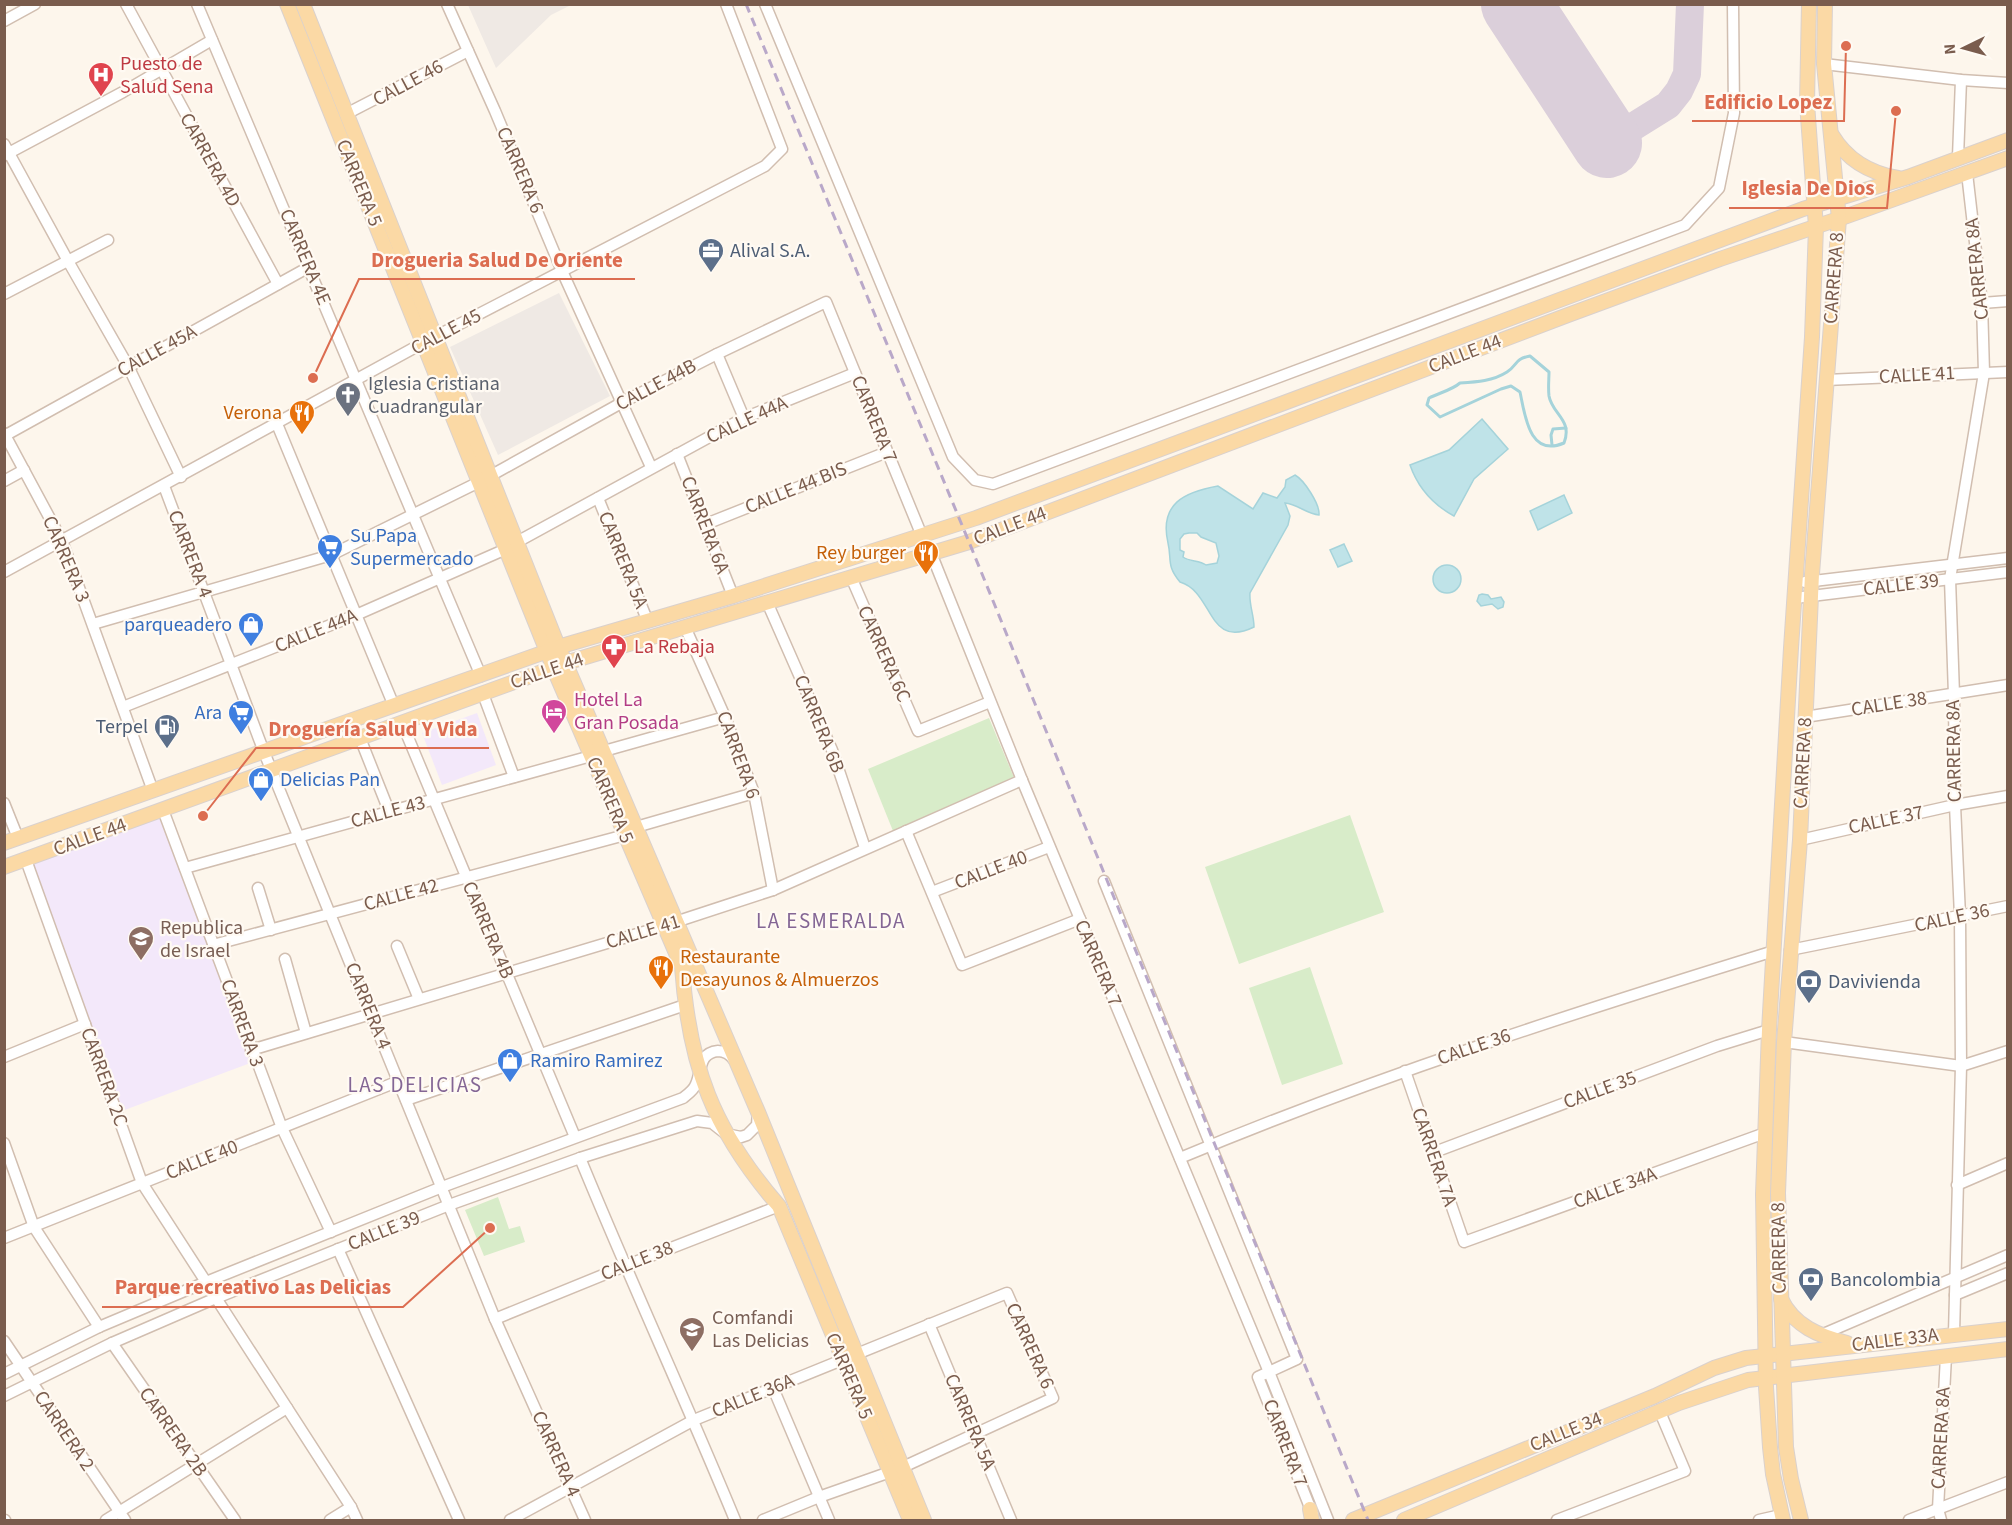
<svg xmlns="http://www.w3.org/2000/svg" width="2012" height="1525" font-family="'Source Sans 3',sans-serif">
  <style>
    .industrial { fill: #efe9e4 }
    .education { fill: #f3e8fa }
    .green { fill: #d8ecc9 }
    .water { fill: #bfe3e8; stroke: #a5d3da; stroke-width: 1.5; fill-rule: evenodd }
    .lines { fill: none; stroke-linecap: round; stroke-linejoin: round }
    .stream { stroke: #a5d3da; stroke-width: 3 }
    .taxiway { stroke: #dbcfda; stroke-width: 28 }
    .runway { stroke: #dbcfda; stroke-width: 70 }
    .minor-casing { stroke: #d1beb0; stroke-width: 13 }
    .major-casing { stroke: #dad1cd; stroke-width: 16 }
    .minor { stroke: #fff; stroke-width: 10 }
    .major { stroke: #fbd9a5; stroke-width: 14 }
    .rail { stroke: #b9a8c9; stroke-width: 3; stroke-dasharray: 9 6; stroke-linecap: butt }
    .labels { text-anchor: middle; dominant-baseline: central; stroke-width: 4.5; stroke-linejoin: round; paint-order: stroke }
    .health-label { font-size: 20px; fill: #be3a42; stroke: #fffaf3; text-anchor: start }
    .street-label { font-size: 20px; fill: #7a5c4d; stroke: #fffaf3 }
    .service-label { font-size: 20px; fill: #4e5e75; stroke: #fffaf3; text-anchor: start }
    .worship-label { font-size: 20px; fill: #5b616d; stroke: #fffaf3; text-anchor: start }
    .food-label { font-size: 20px; fill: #c56008; stroke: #fffaf3; text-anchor: end }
    .shop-label { font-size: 20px; fill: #366cbe; stroke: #fffaf3; text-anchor: start }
    .hotel-label { font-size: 20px; fill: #b23c85; stroke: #fffaf3; text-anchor: start }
    .education-label { font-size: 20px; fill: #785e54; stroke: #fffaf3; text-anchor: start }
    .neighbourhood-label { font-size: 21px; letter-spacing: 1.5px; fill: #846695; stroke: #fffaf3 }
    .leader { fill: none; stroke: #dc6d51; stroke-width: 2 }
    .callout-dot { fill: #dc6d51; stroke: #fffaf3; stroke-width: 2 }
    .callout-label { font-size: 21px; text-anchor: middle; font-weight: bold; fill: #dc6d51; stroke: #fffaf3; stroke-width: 4.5; stroke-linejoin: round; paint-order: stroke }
  </style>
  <rect width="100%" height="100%" fill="#fdf6ec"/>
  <g class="industrial">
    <polygon points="468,5 571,5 551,15 496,68"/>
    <polygon points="559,293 610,396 498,455 450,347"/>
  </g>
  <g class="education">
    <polygon points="477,713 496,765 442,785 422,733"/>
    <polygon points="161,815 253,1062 122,1111 31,862"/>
  </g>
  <g class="green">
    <polygon points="989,718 1015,780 893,831 868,769"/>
    <polygon points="1350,815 1384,912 1239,964 1205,867"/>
    <polygon points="1310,967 1343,1064 1282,1085 1249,988"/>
    <polygon points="498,1197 509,1229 520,1226 525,1242 484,1256 465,1210"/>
  </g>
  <g class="water">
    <path d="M1482 419 1508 449 1474 479 1454 516C1432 504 1418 488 1410 465L1449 450Z"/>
    <path d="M1295 475C1304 480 1320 504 1319 515 1307 514 1297 504 1285 503L1290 516 1288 525 1250 593C1249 605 1254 615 1254 627 1207 650 1214 592 1180 582 1166 565 1172 560 1168 543 1159 504 1184 492 1218 486L1253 509 1263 493 1277 498 1285 487 1286 480ZM1189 533H1197L1201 537 1216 543 1219 556 1217 563 1206 565C1199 560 1190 562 1183 557L1184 552 1180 550V539L1184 534Z"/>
    <polygon points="1564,495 1572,513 1538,530 1530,511"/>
    <polygon points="1344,544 1352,561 1338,567 1330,550"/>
    <circle cx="1447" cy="579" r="14"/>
    <polygon points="1482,594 1488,595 1491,599 1501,597 1504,602 1503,607 1498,609 1492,604 1481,606 1477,601 1479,595"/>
  </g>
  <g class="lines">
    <g class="stream">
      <path d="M1530 356 1549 372C1549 379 1548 388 1549 396 1552 414 1573 420 1564 443 1529 458 1525 415 1520 392L1511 386 1501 389 1440 417 1427 405 1429 398C1439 393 1452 390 1460 383 1477 382 1493 381 1507 372 1518 365 1514 359 1530 356Z"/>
      <polyline points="1552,445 1551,435 1553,429 1566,428"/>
    </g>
    <polyline class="taxiway" points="1607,143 1668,105 1679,91 1687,74 1690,4"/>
    <polyline class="runway" points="1516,4 1607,143"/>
    <defs>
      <g id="minor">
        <polyline points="126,4 278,284"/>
        <polyline points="197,4 481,676"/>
        <polyline points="447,4 495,111 562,271 651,467"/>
        <polyline points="765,4 953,457 975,480 993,484 1685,225 1719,188 1734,113 1733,4"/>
        <polyline points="4,21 35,4"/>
        <polyline points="1824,64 1961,80 2008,83"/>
        <polyline points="346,114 468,51"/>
        <polyline points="4,144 68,261 128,366 181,477"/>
        <polyline points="5,155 123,92 212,40"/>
        <polyline points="1958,157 1961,80"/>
        <polyline points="4,294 108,240"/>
        <polyline points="1982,303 2008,301"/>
        <polyline points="717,354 744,418"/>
        <polyline points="1826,380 2008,372"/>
        <polyline points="277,424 394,706"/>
        <polyline points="4,433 62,541 153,791"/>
        <polyline points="6,435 309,267"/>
        <polyline points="677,454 733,596"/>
        <polyline points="490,476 623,402 717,354 826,302 922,536"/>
        <polyline points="4,481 24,470"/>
        <polyline points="164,486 264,752 495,1319 585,1520"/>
        <polyline points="598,498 648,622"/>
        <polyline points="706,524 887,452"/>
        <polyline points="517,542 744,418 855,373"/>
        <polyline points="931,553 1022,780 1269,1372 1328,1520"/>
        <polyline points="4,572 423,343 765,166 782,149 726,4"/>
        <polyline points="851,577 918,731 990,702"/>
        <polyline points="1805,582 2008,558"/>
        <polyline points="1795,598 2008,572"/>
        <polyline points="767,602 832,750 865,848"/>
        <polyline points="93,624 331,555 479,482"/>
        <polyline points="685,627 725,717 754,793 773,890"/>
        <polyline points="483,694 514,777"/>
        <polyline points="123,707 356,615 506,549"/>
        <polyline points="1805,717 2008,685"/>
        <polyline points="402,723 575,1137"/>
        <polyline points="360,738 389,811"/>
        <polyline points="604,751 725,717"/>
        <polyline points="4,803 18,838"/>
        <polyline points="163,810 282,1128 331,1232"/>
        <polyline points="636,827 754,793"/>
        <polyline points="906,831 962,965 1080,919"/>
        <polyline points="1800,840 1955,805 2008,796"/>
        <polyline points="26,860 142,1183 206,1282"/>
        <polyline points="185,868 591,756"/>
        <polyline points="1104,881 1297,1359 1258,1377 1313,1515"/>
        <polyline points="258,888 271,930"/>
        <polyline points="932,892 1049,847"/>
        <polyline points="213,945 625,835"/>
        <polyline points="397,946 419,999"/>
        <polyline points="1790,950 2008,906"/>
        <polyline points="285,959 306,1033"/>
        <polyline points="1784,1042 1961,1066 2008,1051"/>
        <polyline points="251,1050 657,928 773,890 1022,780"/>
        <polyline points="4,1057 85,1024"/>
        <polyline points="1405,1071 1464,1242 1765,1133"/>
        <polyline points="406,1100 685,1005"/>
        <polyline points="4,1143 34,1227 99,1327"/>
        <polyline points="1432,1153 1717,1046 1769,1030"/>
        <path d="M580 1158C630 1280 685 1399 735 1520"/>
        <path d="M1180 1158C1374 1077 1573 1013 1774 951"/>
        <polyline points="1957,1185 2008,1163"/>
        <polyline points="4,1238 399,1081"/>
        <polyline points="338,1249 459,1520"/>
        <polyline points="1955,1295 2008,1273"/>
        <polyline points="216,1298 351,1507 357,1520"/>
        <polyline points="495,1319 625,1266 779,1206"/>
        <polyline points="929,1324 1011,1520"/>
        <polyline points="1954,1334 1961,1066 1960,916 1955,805 1954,695 1950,579 1984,373 1982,303 1967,173"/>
        <polyline points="1821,1335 2008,1255"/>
        <polyline points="4,1341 125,1520"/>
        <polyline points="112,1343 235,1520"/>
        <path d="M4 1374 99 1327 206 1282 442 1187 683 1098C688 1094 694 1090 696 1084 702 1071 698 1053 718 1051 725 1051 730 1054 734 1060"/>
        <polyline points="773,1388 829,1520"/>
        <polyline points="4,1396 112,1343 216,1298 449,1205 580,1158 697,1121 712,1123 726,1134 741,1137 747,1135 757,1125 758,1112"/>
        <polyline points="4,1520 5,1520"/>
        <polyline points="106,1520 287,1408"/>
        <polyline points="330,1520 351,1507"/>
        <polyline points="510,1520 694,1420 1007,1293 1053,1398 903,1467"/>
        <polyline points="763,1520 819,1497 890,1472"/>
        <polyline points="1557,1520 1685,1471 1660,1412"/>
        <polyline points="1759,1520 1781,1515"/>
        <polyline points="1909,1520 2008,1482"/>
        <polyline points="1941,1520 1938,1509 1946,1356"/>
      </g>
      <g id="major">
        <path d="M287 4 556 674 682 967C689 1066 713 1130 779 1206L910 1520"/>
        <polyline points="303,4 556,641 758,1112 924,1520"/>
        <path d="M1832 135C1847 160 1869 173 1898 178"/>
        <polyline points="4,843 565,645 733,596 976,518 1803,209 1908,177 2008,140"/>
        <polyline points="4,867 572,661 969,542 1568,315 1720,259 1847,216 2008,158"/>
        <path d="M1781 1299C1794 1326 1819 1336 1847 1343"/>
        <polyline points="1310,1509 1312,1520"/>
        <polyline points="1353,1520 1655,1396 1714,1368 1746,1358 2008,1329"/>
        <polyline points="1404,1520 1679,1403 1748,1380 2008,1349"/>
        <polyline points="1783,1520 1773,1474 1770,1447 1766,1387 1763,1194 1769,1030 1791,648 1812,337 1816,227 1807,103 1809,4"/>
        <polyline points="1801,1520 1791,1479 1786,1447 1778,1193 1784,1042 1800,840 1812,574 1839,219 1824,64 1825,4"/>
      </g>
    </defs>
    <use href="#minor" class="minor-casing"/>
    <use href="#major" class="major-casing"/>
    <use href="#minor" class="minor"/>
    <use href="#major" class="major"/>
    <polyline class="rail" points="746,4 969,542 1368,1520"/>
  </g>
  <defs>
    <symbol id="hospital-pin" viewBox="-11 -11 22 30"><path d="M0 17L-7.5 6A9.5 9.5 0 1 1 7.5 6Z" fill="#e0444e" stroke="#fffaf3"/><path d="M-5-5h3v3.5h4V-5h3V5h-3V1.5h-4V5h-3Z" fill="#fff"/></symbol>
    <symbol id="office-pin" viewBox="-11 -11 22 30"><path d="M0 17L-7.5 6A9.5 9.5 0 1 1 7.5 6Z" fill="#5c6f8a" stroke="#fffaf3"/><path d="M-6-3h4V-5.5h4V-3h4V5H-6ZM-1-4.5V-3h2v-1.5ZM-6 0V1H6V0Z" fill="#fff"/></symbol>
    <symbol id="church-pin" viewBox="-11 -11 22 30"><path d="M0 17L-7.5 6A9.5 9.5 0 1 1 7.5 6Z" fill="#6b7280" stroke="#fffaf3"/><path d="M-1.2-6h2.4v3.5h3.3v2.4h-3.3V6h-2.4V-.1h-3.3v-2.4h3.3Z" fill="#fff"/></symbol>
    <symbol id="restaurant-pin" viewBox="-11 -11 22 30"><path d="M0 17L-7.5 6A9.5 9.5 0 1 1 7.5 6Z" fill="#e8710a" stroke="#fffaf3"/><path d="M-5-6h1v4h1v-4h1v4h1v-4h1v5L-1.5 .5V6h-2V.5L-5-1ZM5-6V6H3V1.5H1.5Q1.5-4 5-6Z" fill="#fff"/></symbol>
    <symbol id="supermarket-pin" viewBox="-11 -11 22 30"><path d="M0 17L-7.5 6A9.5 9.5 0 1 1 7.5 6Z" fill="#3f7fe0" stroke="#fffaf3"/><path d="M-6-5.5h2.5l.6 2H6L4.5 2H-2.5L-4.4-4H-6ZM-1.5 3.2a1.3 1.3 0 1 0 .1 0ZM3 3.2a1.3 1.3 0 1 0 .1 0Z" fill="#fff"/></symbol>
    <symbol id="shop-pin" viewBox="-11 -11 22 30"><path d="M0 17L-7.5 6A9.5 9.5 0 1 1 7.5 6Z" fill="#3f7fe0" stroke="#fffaf3"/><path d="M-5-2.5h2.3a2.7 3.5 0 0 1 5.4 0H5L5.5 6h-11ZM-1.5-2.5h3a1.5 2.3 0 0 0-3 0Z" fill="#fff"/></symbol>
    <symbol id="pharmacy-pin" viewBox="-11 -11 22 30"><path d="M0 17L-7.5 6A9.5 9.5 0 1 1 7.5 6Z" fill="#e0444e" stroke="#fffaf3"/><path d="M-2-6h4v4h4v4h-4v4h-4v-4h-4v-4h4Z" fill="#fff"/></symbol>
    <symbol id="hotel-pin" viewBox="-11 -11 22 30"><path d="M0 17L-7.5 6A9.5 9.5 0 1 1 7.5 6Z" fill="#d1479c" stroke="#fffaf3"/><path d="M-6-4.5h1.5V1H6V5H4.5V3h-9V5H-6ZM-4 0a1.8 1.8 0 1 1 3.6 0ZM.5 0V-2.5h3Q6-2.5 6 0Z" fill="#fff"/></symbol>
    <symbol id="fuel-pin" viewBox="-11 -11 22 30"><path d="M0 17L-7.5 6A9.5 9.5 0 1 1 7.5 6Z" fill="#5c6f8a" stroke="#fffaf3"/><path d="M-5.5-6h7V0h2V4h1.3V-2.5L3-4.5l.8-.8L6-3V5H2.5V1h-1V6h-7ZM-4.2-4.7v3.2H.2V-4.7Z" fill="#fff"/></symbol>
    <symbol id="school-pin" viewBox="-11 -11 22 30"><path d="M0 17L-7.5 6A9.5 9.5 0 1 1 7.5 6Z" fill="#8d6e63" stroke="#fffaf3"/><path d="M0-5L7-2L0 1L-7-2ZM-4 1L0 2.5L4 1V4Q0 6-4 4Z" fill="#fff"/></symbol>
    <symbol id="bank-pin" viewBox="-11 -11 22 30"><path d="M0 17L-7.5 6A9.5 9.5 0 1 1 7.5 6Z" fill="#5c6f8a" stroke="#fffaf3"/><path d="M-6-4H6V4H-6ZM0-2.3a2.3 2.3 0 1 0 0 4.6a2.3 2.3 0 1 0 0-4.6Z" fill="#fff"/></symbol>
  </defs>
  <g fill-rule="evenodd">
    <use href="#hospital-pin" x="86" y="60" width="30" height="40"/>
    <use href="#office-pin" x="696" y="236" width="30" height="40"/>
    <use href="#church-pin" x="333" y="380" width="30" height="40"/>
    <use href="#restaurant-pin" x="287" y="398" width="30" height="40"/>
    <use href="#supermarket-pin" x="315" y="532" width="30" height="40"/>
    <use href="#restaurant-pin" x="911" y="538" width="30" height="40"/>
    <use href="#shop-pin" x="236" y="610" width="30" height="40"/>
    <use href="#pharmacy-pin" x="599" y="632" width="30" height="40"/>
    <use href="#hotel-pin" x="539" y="697" width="30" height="40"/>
    <use href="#supermarket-pin" x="226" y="698" width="30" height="40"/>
    <use href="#fuel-pin" x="152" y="712" width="30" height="40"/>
    <use href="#shop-pin" x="246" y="765" width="30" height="40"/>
    <use href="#school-pin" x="126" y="924" width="30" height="40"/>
    <use href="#restaurant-pin" x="646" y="953" width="30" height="40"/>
    <use href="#bank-pin" x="1794" y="967" width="30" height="40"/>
    <use href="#shop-pin" x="495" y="1046" width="30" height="40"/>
    <use href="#bank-pin" x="1796" y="1265" width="30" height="40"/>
    <use href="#school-pin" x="677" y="1315" width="30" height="40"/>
  </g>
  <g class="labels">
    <g class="health-label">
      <text x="120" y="64">Puesto de<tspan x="120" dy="23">Salud Sena</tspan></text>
      <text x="634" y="647">La Rebaja</text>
    </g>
    <g class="street-label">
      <text transform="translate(408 83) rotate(-28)">CALLE 46</text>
      <text transform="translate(210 160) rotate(61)">CARRERA 4D</text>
      <text transform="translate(520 170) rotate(67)">CARRERA 6</text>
      <text transform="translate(359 183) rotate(68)">CARRERA 5</text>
      <text transform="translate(305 257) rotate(67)">CARRERA 4E</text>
      <text transform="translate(1977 269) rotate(-96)">CARRERA 8A</text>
      <text transform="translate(1834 278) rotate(-86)">CARRERA 8</text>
      <text transform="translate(446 332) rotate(-28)">CALLE 45</text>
      <text transform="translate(157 351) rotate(-29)">CALLE 45A</text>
      <text transform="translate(1465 354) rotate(-21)">CALLE 44</text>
      <text transform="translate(1917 375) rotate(-3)">CALLE 41</text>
      <text transform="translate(656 385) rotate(-28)">CALLE 44B</text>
      <text transform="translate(874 419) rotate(68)">CARRERA 7</text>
      <text transform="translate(747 420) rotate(-25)">CALLE 44A</text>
      <text transform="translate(796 488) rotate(-22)">CALLE 44 BIS</text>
      <text transform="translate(705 525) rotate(69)">CARRERA 6A</text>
      <text transform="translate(1010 526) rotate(-21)">CALLE 44</text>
      <text transform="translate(190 554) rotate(69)">CARRERA 4</text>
      <text transform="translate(66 559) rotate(67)">CARRERA 3</text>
      <text transform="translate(623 560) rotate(68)">CARRERA 5A</text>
      <text transform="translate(1901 585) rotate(-7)">CALLE 39</text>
      <text transform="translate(316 631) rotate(-22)">CALLE 44A</text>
      <text transform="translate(884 654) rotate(66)">CARRERA 6C</text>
      <text transform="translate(547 671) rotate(-19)">CALLE 44</text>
      <text transform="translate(1889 704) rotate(-9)">CALLE 38</text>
      <text transform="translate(819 724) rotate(68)">CARRERA 6B</text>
      <text transform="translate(1954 751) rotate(-91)">CARRERA 8A</text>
      <text transform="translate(738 755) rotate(70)">CARRERA 6</text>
      <text transform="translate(1803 763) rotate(-87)">CARRERA 8</text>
      <text transform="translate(610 800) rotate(67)">CARRERA 5</text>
      <text transform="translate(388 812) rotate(-15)">CALLE 43</text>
      <text transform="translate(1886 820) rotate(-12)">CALLE 37</text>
      <text transform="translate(90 837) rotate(-20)">CALLE 44</text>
      <text transform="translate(991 870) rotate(-21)">CALLE 40</text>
      <text transform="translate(401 895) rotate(-15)">CALLE 42</text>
      <text transform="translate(1952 918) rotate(-12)">CALLE 36</text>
      <text transform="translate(488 930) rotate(67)">CARRERA 4B</text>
      <text transform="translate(643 932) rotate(-17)">CALLE 41</text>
      <text transform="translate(1098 963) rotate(67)">CARRERA 7</text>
      <text transform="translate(368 1006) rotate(68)">CARRERA 4</text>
      <text transform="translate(242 1023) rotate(70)">CARRERA 3</text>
      <text transform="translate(1474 1047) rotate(-19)">CALLE 36</text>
      <text transform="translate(104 1077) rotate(70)">CARRERA 2C</text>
      <text transform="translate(1600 1090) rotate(-20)">CALLE 35</text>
      <text transform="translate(1434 1157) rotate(71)">CARRERA 7A</text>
      <text transform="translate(202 1160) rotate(-22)">CALLE 40</text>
      <text transform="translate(1615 1188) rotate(-20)">CALLE 34A</text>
      <text transform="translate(384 1231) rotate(-22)">CALLE 39</text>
      <text transform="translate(1779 1248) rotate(-91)">CARRERA 8</text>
      <text transform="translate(637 1261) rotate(-22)">CALLE 38</text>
      <text transform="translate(1895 1340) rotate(-7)">CALLE 33A</text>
      <text transform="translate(1030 1346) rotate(66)">CARRERA 6</text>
      <text transform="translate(849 1376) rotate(67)">CARRERA 5</text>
      <text transform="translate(753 1396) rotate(-22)">CALLE 36A</text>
      <text transform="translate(970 1422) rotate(67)">CARRERA 5A</text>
      <text transform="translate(64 1431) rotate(56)">CARRERA 2</text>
      <text transform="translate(173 1432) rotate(55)">CARRERA 2B</text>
      <text transform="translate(1566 1432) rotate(-22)">CALLE 34</text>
      <text transform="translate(1941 1438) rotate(-87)">CARRERA 8A</text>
      <text transform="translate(1285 1443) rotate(69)">CARRERA 7</text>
      <text transform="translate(556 1454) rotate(66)">CARRERA 4</text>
    </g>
    <g class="service-label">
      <text x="730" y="251">Alival S.A.</text>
      <text x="148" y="727" text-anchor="end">Terpel</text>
      <text x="1828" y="982">Davivienda</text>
      <text x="1830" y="1280">Bancolombia</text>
    </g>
    <g class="worship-label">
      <text x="368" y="384">Iglesia Cristiana<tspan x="368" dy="23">Cuadrangular</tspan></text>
    </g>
    <g class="food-label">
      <text x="282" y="413">Verona</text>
      <text x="906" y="553">Rey burger</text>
      <text x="680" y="957" text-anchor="start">Restaurante<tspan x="680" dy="23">Desayunos &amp; Almuerzos</tspan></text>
    </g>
    <g class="shop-label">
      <text x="350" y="536">Su Papa<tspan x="350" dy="23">Supermercado</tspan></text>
      <text x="232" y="625" text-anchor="end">parqueadero</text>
      <text x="222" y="713" text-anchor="end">Ara</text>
      <text x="280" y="780">Delicias Pan</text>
      <text x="530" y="1061">Ramiro Ramirez</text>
    </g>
    <g class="hotel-label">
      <text x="574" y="700">Hotel La<tspan x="574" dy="23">Gran Posada</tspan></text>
    </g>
    <g class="education-label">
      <text x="160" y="928">Republica<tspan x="160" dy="23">de Israel</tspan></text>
      <text x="712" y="1318">Comfandi<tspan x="712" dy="23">Las Delicias</tspan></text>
    </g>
    <g class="neighbourhood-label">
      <text x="831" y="921">LA ESMERALDA</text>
      <text x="415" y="1085">LAS DELICIAS</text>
    </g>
  </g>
  <path class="leader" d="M1846 46L1844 121H1692M1896 111L1887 208H1729M313 378L359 279H635M203 816L256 748H489M490 1228L403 1307H102"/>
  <g class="callout-dot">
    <circle cx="1846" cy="46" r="6"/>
    <circle cx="1896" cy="111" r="6"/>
    <circle cx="313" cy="378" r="6"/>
    <circle cx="203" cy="816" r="6"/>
    <circle cx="490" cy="1228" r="6"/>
  </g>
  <g class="callout-label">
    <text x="1768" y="109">Edificio Lopez</text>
    <text x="1808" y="195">Iglesia De Dios</text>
    <text x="497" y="267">Drogueria Salud De Oriente</text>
    <text x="373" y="736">Droguería Salud Y Vida</text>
    <text x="253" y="1294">Parque recreativo Las Delicias</text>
  </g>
  <rect width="2012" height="1525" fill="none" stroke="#7a5c4d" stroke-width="12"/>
  <g transform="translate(1964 48) rotate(265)" stroke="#fffaf3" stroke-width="4.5" paint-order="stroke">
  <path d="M0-4.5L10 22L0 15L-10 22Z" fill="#7a5c4d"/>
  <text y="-9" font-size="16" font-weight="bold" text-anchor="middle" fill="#7a5c4d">N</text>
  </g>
</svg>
